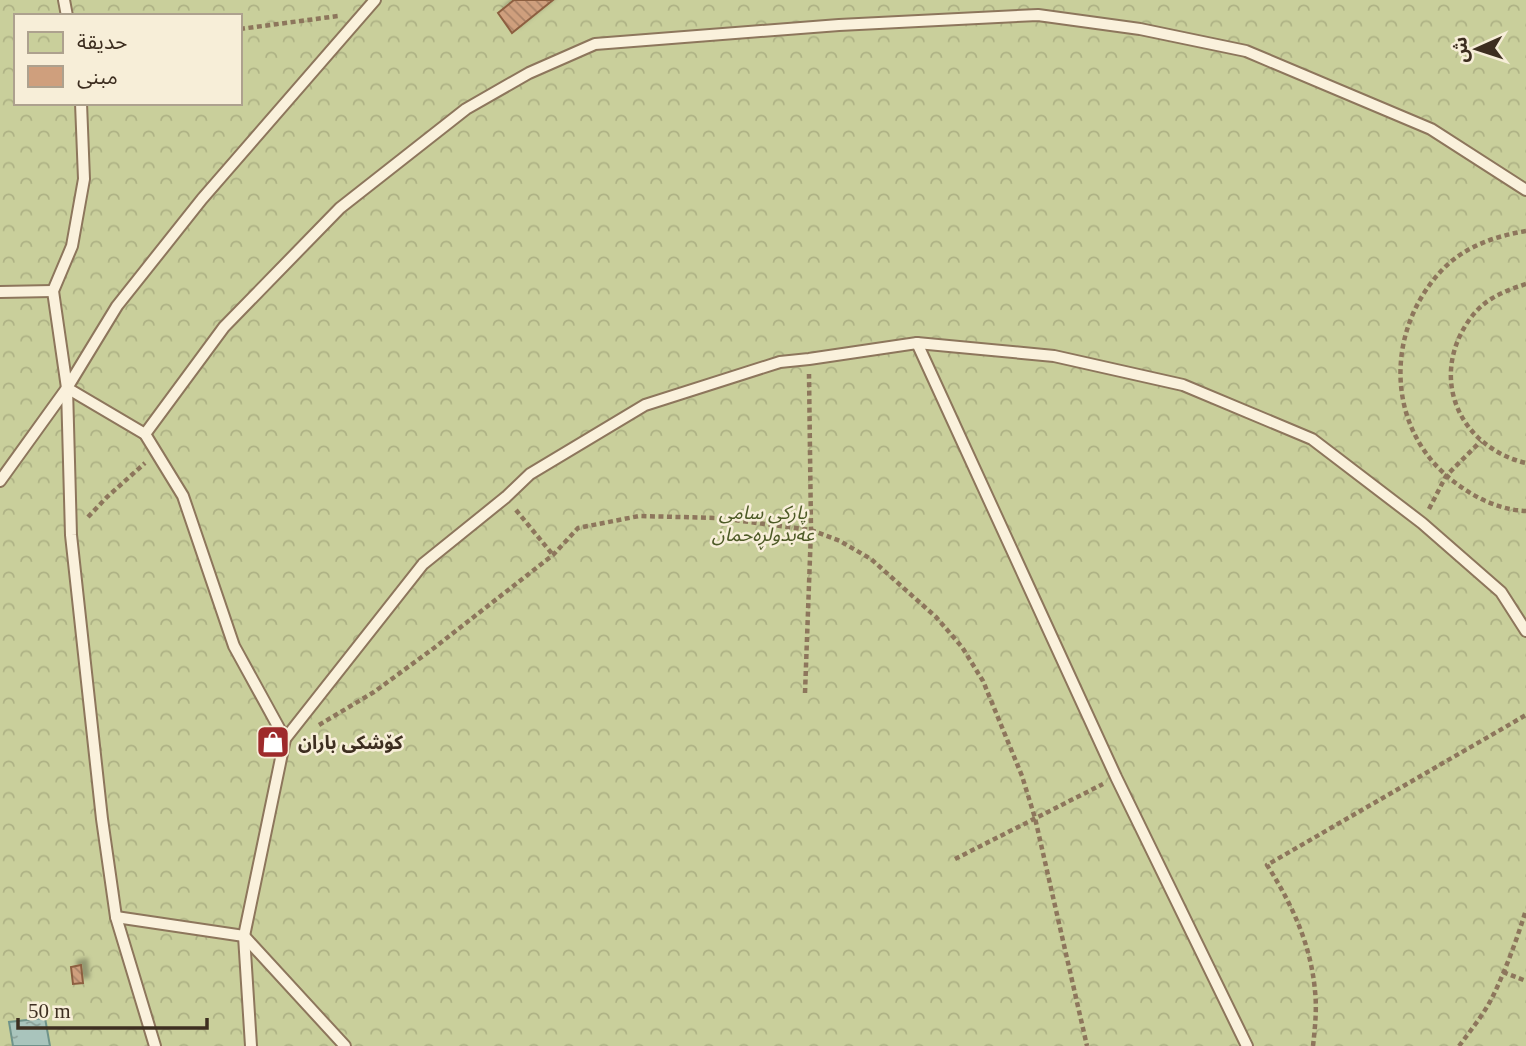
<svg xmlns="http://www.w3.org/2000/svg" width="1526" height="1046" font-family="'Times New Roman','Noto Sans Arabic',serif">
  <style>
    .park { fill: url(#park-crowns); fill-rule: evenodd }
    .water { fill: url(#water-ripples); stroke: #6f938a; stroke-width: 2 }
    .building { fill: url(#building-back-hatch); stroke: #8d5f41; stroke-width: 2; filter: url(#shadow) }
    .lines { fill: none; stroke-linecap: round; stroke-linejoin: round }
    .lane-casing { stroke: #8d765c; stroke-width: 14 }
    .path { stroke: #8d765c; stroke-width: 4.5; stroke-dasharray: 5 3.5; stroke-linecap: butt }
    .lane { stroke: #faf1dc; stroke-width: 10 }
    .labels { text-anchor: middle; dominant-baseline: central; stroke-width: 5; stroke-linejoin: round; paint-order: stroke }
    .park-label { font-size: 19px; font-style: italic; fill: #4d5a26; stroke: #f7eed8 }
    .poi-label { font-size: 19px; font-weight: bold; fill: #3d2e20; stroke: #f7eed8; text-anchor: start }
  </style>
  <defs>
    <pattern id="park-crowns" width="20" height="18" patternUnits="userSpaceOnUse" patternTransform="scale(1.75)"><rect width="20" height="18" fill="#c9cf9b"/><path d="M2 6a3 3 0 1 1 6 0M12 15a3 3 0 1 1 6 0" fill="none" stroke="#aeb285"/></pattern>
    <pattern id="water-ripples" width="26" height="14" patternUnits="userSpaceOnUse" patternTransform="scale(1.75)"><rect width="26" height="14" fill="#a9c4bc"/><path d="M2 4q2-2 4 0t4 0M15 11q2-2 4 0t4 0" fill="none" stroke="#8ba098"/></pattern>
    <pattern id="building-back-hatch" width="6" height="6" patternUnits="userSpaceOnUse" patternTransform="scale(1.75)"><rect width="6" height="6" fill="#cf9f7d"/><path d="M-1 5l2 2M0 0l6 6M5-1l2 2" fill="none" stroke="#a98266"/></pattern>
    <filter id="shadow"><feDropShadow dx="6" dy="-6" stdDeviation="2" flood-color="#0004"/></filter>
  </defs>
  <rect width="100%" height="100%" fill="#f0e4c8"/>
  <path class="park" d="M0 0H1526V1046H0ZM16 16H240V103H16Z"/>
  <polygon class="water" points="45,1018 50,1046 13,1046 9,1022"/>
  <g class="building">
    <polygon points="514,0 553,0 512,33 498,13"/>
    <polygon points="81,965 83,983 73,984 71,967"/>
  </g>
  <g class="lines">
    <defs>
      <g id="lane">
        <polyline points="64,0 67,16"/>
        <polyline points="81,103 84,179 72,246 53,291 67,388 71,535 102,819 116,917 155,1046"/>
        <polyline points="0,292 53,291"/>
        <polyline points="917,343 1116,777 1247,1046"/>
        <polyline points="67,388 145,434 183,496 234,646 285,739"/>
        <polyline points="145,434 224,327 340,208 466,109 529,73 595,44 839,25 1038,15 1140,29 1246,51 1431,129 1526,190"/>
        <polyline points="0,481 67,388 117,306 202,199 375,0"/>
        <polyline points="116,917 244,936 345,1046"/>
        <polyline points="251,1046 244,936 285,739 423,564 506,497 530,474 645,405 780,362 809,359 917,343 1054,356 1183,385 1312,439 1422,523 1501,592 1526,631"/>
      </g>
    </defs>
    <use href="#lane" class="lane-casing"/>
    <g class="path">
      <polyline points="240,29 338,16"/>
      <path d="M1526 231C1496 236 1466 246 1444 268 1383 330 1385 432 1457 484 1477 499 1501 510 1526 511"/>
      <path d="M1526 284C1514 288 1502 292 1491 299 1476 308 1465 324 1458 340 1435 396 1470 450 1526 463"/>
      <polyline points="1429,509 1446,476 1481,441"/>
      <polyline points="516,510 553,555"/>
      <polyline points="88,517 107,497 145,463"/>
      <polyline points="805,693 811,530 809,374"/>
      <polyline points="319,725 374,692 434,648 553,555 578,528 639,516 719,518 811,530 840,541 871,559 936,617 962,647 983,681 1022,776 1035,818 1087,1046"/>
      <polyline points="955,859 1103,784"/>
      <polyline points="1503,972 1526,981"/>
      <path d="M1313 1046C1315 1028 1317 1009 1315 991 1311 945 1292 904 1267 865L1526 715"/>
      <path d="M1459 1046C1471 1030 1484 1014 1493 996 1506 969 1517 939 1526 910"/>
    </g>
    <use href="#lane" class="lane"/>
  </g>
  <defs>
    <symbol id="shop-square" viewBox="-11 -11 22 22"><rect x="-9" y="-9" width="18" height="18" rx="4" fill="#9e2a2b" stroke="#f7eed8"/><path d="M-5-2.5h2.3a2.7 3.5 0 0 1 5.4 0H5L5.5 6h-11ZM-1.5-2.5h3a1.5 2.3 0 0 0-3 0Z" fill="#fff"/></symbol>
  </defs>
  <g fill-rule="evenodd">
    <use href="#shop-square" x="254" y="723" width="38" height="38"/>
  </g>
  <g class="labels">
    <g class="park-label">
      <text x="763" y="512">پارکی سامی<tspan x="763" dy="22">عەبدولڕەحمان</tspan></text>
    </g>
    <g class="poi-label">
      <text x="298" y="742">کۆشکی باران</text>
    </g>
  </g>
  <rect x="14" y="14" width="228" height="91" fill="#f7eed8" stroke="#ada18e" stroke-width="2"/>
  <rect x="28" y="32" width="35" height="21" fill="url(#park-crowns)" stroke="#ada18e" stroke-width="2"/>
  <text x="77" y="49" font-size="21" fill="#3d2e20">حديقة</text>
  <rect x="28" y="66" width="35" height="21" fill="#cf9f7d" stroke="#ada18e" stroke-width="2"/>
  <text x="77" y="84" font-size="21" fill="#3d2e20">مبنى</text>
  <g transform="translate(1477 49) rotate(267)" stroke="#f7eed8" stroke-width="5" paint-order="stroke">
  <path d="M0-5L12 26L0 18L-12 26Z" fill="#3d2e20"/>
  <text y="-10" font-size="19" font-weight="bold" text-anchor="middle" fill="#3d2e20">ش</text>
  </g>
  <path d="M18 1018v10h189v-10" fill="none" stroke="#3d2e20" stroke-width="3.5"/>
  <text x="28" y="1018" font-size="21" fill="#3d2e20" stroke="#f7eed8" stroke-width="5" paint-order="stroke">50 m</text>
</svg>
